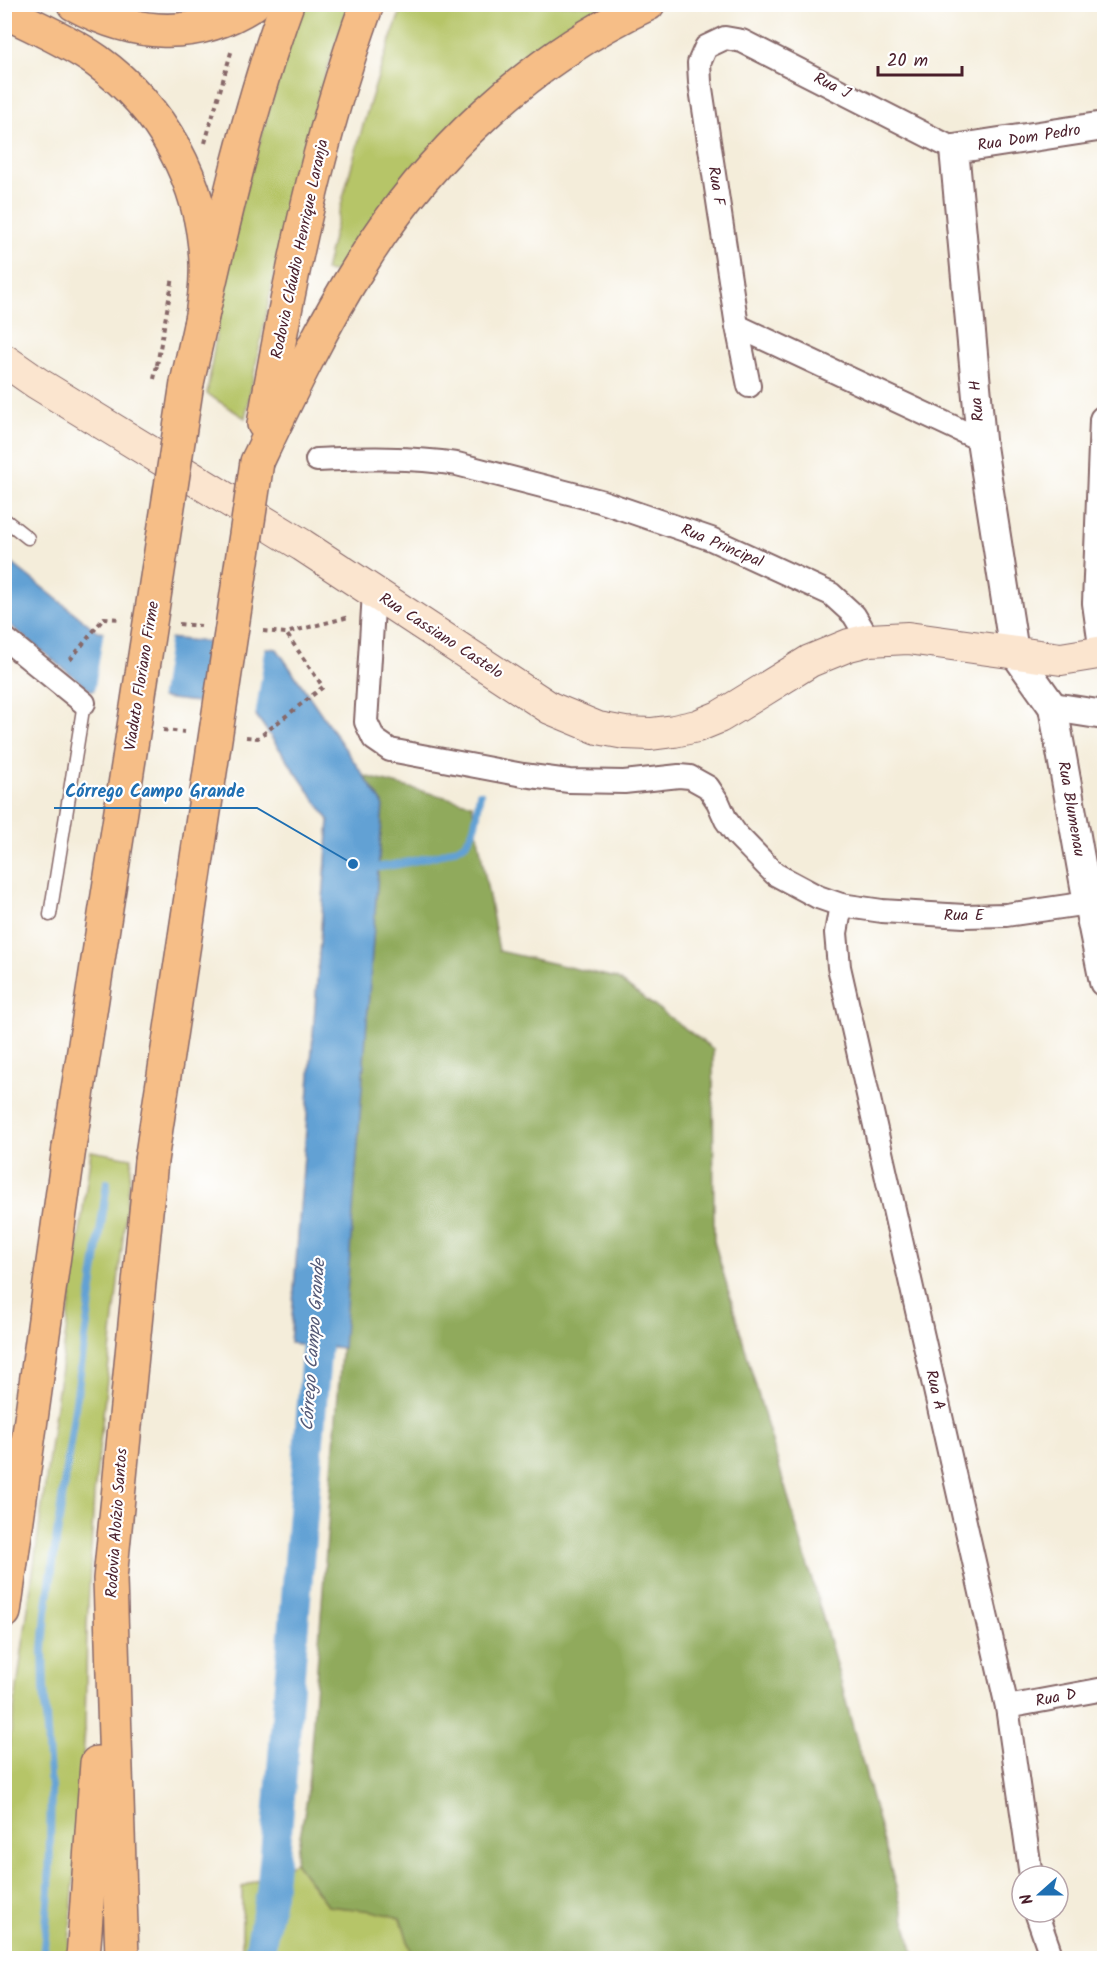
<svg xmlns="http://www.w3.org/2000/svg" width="1109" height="1963" font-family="Kalam,sans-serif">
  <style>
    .green { fill: #b6c568; stroke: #80724a; stroke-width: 1.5 }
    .forest { fill: #90aa5c; stroke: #6d6444; stroke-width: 1.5 }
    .water { fill: #62a1d4; stroke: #566080; stroke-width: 1.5 }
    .pier { fill: #f4edda }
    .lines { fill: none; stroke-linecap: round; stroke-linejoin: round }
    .stream { stroke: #62a1d4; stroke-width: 8 }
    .canal { stroke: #62a1d4; stroke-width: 30 }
    .service-casing { stroke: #866768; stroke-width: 15 }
    .minor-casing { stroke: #866768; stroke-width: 26 }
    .tertiary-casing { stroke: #866768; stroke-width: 32 }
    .secondary-casing { stroke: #866768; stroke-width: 34 }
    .primary-casing { stroke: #866768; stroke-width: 36 }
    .path { stroke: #866768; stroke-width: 4; stroke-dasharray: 4.5 4.5; stroke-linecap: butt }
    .service { stroke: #fff; stroke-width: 12 }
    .minor { stroke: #fff; stroke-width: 22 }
    .tertiary { stroke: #fff; stroke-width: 28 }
    .secondary { stroke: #fbe5cf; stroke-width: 32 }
    .primary { stroke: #f6be87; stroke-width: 33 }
    .primary-bridge-casing { stroke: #866768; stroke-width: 36; stroke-linecap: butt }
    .path-bridge { stroke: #866768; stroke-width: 4; stroke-dasharray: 4.5 4.5; stroke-linecap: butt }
    .primary-bridge { stroke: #f6be87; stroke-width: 33 }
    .labels { text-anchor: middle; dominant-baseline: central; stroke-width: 4.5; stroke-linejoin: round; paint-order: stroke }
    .street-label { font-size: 16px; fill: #4a1f2b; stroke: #fff }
    .water-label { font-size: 18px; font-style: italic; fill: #555a77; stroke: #fff }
    .leader { fill: none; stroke: #1f6fb2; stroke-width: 2 }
    .callout-dot { fill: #1f6fb2; stroke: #fff; stroke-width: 2 }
    .callout-label { font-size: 18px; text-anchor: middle; font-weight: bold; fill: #1f6fb2; stroke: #fff; stroke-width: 4.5; stroke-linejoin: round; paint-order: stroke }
  </style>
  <rect width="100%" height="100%" fill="#fff"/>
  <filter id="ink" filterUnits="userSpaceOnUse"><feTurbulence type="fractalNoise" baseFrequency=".0167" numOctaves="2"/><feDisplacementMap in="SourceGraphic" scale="12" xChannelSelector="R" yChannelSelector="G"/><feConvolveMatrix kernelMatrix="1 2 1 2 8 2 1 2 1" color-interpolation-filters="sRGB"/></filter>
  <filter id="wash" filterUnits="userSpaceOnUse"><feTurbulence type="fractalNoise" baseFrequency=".008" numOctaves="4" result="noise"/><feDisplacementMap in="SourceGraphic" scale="24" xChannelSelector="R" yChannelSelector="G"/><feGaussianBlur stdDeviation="1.35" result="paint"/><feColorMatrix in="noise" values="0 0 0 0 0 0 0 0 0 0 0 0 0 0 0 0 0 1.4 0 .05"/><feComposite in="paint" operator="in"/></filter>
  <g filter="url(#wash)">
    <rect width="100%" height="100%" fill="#f4edda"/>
    <g class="green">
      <polygon points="300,5 349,5 321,88 287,212 245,418 207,394 217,329 242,201"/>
      <path d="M403 5H617L342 273 325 271C346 181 370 92 403 5Z"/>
      <polygon points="91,1151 132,1158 94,1495 87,1626 85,1729 68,1958 5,1958 5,1775"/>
      <polygon points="295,1862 328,1906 373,1911 401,1918 413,1958 242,1958 242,1887"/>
    </g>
    <polygon class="forest" points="364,776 472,804 499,951 616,978 713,1049 714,1241 833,1653 915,1958 413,1958 401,1918 373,1911 328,1906 295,1862 307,1799 383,804"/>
    <polygon class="water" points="4,557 97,631 277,649 383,804 343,1348 290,1343 329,820 251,708 90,690 5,621"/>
    <g class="pier">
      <polygon points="104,629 170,636 160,701 94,693"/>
      <polygon points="211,640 266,645 255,718 250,711 201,705"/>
    </g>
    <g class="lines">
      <g class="stream">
        <path d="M369 868C387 867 453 855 465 843 477 832 477 809 480 794"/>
        <polyline points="43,1958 49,1891 51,1790 44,1688 43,1650 46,1612 107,1183"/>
      </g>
      <polyline class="canal" points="258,1958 271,1893 276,1844 320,1305"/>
    </g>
  </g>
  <g filter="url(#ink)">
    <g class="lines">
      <defs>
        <g id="service">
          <polyline points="4,519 28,538"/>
          <polyline points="50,915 84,703"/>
        </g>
        <g id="minor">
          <polyline points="737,326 981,440"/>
          <polyline points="749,386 737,326 700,82 699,63 706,47 725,38 742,41 954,149"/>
          <path d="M317 460C364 458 411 457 457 464L600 501 711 539 831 594 854 615 869 640"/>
          <polyline points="374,592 366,722 374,739 390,750 523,775 569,781 624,782 679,776 690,777 708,787 718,802 726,820 736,834 775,874 818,897 841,905 882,911 964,916 1006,915 1088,903 1104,908"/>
          <polyline points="4,638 84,703"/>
          <polyline points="841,905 836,933 839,967 1007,1707 1031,1876"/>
          <polyline points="1007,1707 1104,1689"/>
          <polyline points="1036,1912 1052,1958"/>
        </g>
        <g id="tertiary">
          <polyline points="1104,126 954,149 981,440 1014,652 1053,707 1088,903 1104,982"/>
          <polyline points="1104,653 1097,603 1104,420"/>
          <polyline points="1053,707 1104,715"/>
        </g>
        <polyline id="secondary" points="4,360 37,383 302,545 550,708 598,728 625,733 651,734 674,731 697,726 719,717 739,705 810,661 849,645 869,640 908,638 1061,659 1104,652"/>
        <g id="primary">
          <path d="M74 4C133 36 195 42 253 4"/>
          <path d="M4 11C35 27 69 41 97 61 161 107 203 182 206 262 207 284 204 305 200 326"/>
          <path d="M187 383C216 256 242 127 287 4"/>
          <path d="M264 424C289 282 317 141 367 4"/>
          <path d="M257 462C289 395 321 327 361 264 428 155 531 58 648 4"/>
          <polyline points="4,1612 69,1148"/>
          <polyline points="83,1958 97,1763"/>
          <polyline points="122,1958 110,1579 151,1161"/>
        </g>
      </defs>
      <use href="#service" class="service-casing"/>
      <use href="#minor" class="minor-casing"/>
      <use href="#tertiary" class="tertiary-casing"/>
      <use href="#secondary" class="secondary-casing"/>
      <use href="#primary" class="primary-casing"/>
      <g class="path">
        <polyline points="205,143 232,49"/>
        <polyline points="157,365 173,277"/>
        <polyline points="179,624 201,626"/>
        <polyline points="263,631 286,633 349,617"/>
        <polyline points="70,660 104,618 121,619"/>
        <polyline points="163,730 185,732"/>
        <polyline points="246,737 258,738 323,687 286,633"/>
      </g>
      <use href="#service" class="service"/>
      <use href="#minor" class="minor"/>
      <use href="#tertiary" class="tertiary"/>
      <use href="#secondary" class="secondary"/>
      <use href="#primary" class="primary"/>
      <defs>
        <g id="primary-bridge">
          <polyline points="69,1148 187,383"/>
          <polyline points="151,1161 257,462"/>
        </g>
      </defs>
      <use href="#primary-bridge" class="primary-bridge-casing"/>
      <polyline class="path-bridge" points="154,379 157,365"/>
      <use href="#primary-bridge" class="primary-bridge"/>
    </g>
  </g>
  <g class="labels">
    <g class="street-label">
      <text transform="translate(832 86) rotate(27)">Rua J</text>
      <text transform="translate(1029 138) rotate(-9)">Rua Dom Pedro</text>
      <text transform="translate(716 186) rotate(81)">Rua F</text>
      <text transform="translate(300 249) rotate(-78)">Rodovia Cláudio Henrique Laranja</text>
      <text transform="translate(977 401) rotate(-95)">Rua H</text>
      <text transform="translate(722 546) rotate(23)">Rua Principal</text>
      <text transform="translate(441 636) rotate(33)">Rua Cassiano Castelo</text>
      <text transform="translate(142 676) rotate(-81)">Viaduto Floriano Firme</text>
      <text transform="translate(1071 809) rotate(80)">Rua Blumenau</text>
      <text x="964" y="915">Rua E</text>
      <text transform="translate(935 1390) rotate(77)">Rua A</text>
      <text transform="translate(117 1523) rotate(-86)">Rodovia Aloízio Santos</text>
      <text transform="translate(1056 1698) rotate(-11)">Rua D</text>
    </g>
    <g class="water-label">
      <text transform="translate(314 1345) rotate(-86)">Córrego Campo Grande</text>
    </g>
  </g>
  <path class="leader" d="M353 864L257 808H54"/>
  <circle class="callout-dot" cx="353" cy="864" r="6"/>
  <g class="callout-label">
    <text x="155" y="797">Córrego Campo Grande</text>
  </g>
  <rect width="1109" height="1963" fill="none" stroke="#fff" stroke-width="24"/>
  <g transform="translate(1040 1894) rotate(249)"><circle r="28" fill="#ffffff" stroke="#b7a5aa" stroke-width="1.5"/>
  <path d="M0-4.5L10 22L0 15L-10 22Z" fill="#1f6fb2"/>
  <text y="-9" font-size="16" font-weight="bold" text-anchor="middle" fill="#4a1f2b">N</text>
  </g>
  <path d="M878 66v9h84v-9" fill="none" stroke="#4a1f2b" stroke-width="3"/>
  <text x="887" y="66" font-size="18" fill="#4a1f2b" stroke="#ffffff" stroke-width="4.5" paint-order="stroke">20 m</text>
</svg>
